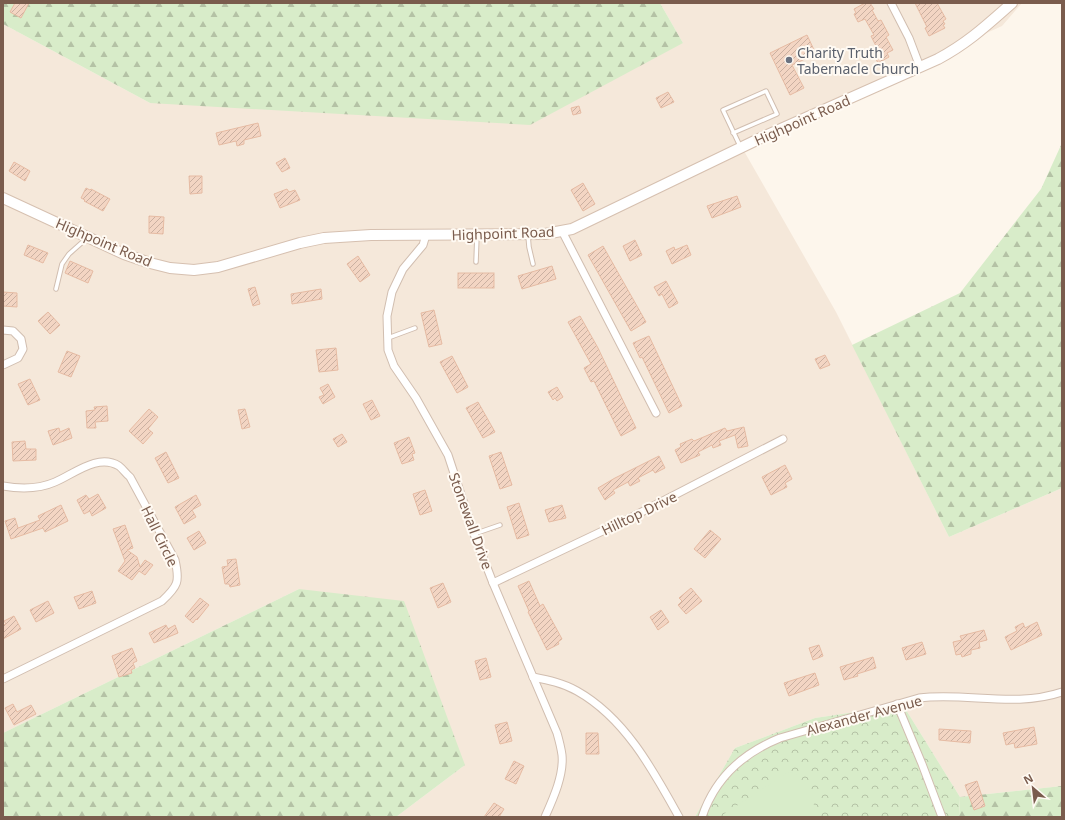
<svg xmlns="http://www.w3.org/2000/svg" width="1065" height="820" font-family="'Noto Sans',sans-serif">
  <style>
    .residential { fill: #f5e8da }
    .forest { fill: url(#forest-firs) }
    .park { fill: url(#park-crowns) }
    .garden { fill: #d8ecc9 }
    .building { fill: url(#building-hatch); stroke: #e6bba3 }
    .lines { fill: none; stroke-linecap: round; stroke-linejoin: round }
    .lane-casing { stroke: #d1beb0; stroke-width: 5.5 }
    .street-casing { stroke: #d1beb0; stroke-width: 9 }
    .secondary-casing { stroke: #d6c0b0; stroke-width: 12 }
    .lane { stroke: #fff; stroke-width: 3.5 }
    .street { stroke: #fff; stroke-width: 7 }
    .secondary { stroke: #fff; stroke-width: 10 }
    .worship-dot { fill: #6b7280; stroke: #fffaf3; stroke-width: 1.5 }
    .labels { text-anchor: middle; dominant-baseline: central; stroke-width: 4; stroke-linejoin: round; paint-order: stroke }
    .worship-label { font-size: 14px; fill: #5b616d; stroke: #fffaf3; text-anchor: start }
    .street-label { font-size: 14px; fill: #7a5c4d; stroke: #fffaf3 }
  </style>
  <defs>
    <pattern id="forest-firs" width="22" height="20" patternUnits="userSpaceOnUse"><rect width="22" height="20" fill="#d8ecc9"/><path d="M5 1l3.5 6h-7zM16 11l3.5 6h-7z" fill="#b4c2a5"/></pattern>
    <pattern id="park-crowns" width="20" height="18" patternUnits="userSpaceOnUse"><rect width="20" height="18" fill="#d8ecc9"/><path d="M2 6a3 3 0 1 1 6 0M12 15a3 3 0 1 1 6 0" fill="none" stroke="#b4c2a5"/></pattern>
    <pattern id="building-hatch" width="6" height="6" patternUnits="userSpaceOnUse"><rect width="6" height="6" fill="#f3d5c3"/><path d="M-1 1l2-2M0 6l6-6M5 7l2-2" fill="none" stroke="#cab0a1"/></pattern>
  </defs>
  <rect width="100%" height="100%" fill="#fdf6ec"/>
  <polygon class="residential" points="660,3 1022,3 1002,26 740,144 836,312 949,537 1062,488 1062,786 960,797 903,705 815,718 735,748 695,817 396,817 465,765 299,589 3,733 3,24 150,103 683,43"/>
  <g class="forest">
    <polygon points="3,3 660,3 683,43 530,125 150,103 3,24"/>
    <polygon points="1062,143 1062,488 949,537 852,345 960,293 1041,189"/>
    <polygon points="299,589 404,601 465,765 396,817 3,817 3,733"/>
    <polygon points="1062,786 1062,817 959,817 960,797"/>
  </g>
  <polygon class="park" points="903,705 960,797 959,817 695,817 735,748 815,718"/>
  <polygon class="garden" points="792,772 797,775 821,817 726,817 724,814 787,773"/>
  <g class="building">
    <polygon points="15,3 29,3 21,18 10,12"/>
    <polygon points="865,3 870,3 874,9 872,10 878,21 881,20 889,35 886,37 893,50 887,53 889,57 878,63 875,57 873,58 869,52 877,48 871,36 874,35 865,19 858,22 854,14 856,13 854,9"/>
    <polygon points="915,3 937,3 946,19 943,21 945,24 943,25 945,28 929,36 925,28 927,27"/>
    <polygon points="807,35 816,54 792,65 804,88 790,95 770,53"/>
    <polygon points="668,92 674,102 661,108 656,98"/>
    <polygon points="579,106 581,113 573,115 571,108"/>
    <polygon points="258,123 261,136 244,140 244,144 237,146 236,141 219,145 216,133"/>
    <polygon points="285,158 290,168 282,172 276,163"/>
    <polygon points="14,162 30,171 25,181 9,171"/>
    <polygon points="189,176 202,176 202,193 190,194"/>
    <polygon points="583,183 595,204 583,211 571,190"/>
    <polygon points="86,188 90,190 91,189 110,199 103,211 84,201 85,200 81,198"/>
    <polygon points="287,189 289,192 295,190 300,200 280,208 274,194"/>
    <polygon points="737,196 741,207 712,218 707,206"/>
    <polygon points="149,216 164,217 163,234 149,233"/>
    <polygon points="635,240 642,255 630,261 623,246"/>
    <polygon points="28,245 48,253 43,263 24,255"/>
    <polygon points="687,245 691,255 672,264 666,251 674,247 675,250"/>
    <polygon points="603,246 646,322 631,331 588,255"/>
    <polygon points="358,256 370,275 360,282 347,264"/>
    <polygon points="70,261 93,271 88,283 65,273"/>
    <polygon points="552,266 556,279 522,289 518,276"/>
    <rect x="458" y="273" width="36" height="15"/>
    <polygon points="666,281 678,303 669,308 662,294 659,296 654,287"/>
    <polygon points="255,287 260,304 253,306 248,289"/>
    <polygon points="321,289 322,299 292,304 291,294"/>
    <polygon points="3,292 17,293 17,307 3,306"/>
    <polygon points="434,310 442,344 429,347 421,313"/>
    <polygon points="48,312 60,325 50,334 38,321"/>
    <polygon points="580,316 598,348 636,428 621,436 594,381 591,382 584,368 591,364 568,322"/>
    <polygon points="649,336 682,406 669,413 642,357 640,358 633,343"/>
    <polygon points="336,348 338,370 319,372 316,350"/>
    <polygon points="67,351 80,356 71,377 58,372"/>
    <polygon points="825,355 830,365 820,369 815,359"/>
    <polygon points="452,356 468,387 457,393 440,362"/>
    <polygon points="30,379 40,400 28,405 18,384"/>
    <polygon points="328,384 335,397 323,404 319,397 324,395 320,388"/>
    <polygon points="557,387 563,397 557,401 555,398 553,400 548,392"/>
    <polygon points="372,400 380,416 371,420 363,404"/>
    <polygon points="478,402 495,432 483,438 466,408"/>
    <polygon points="107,406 108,421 95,422 96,428 87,428 86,411 95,410 94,407"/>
    <polygon points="149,409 158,417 148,429 153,433 143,444 129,431"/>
    <polygon points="245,409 250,427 242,429 238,410"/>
    <polygon points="744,427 748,446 738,448 735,435 719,441 721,445 713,448 712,445 698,452 700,455 681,463 675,450 681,447 680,444 692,439 694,441 725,428 727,431"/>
    <polygon points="59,428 60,432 69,428 72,438 53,445 48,431"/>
    <polygon points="342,434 347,442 338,447 333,439"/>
    <polygon points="409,437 415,453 412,454 414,460 402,464 394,443"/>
    <polygon points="25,441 26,449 36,449 36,460 13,461 12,442"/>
    <polygon points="166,452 179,478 168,483 155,458"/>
    <polygon points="501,452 512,485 500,489 489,456"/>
    <polygon points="659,456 665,468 655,473 653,470 638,478 640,481 630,486 628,482 613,490 615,493 605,500 598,488 615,478"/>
    <polygon points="785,465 792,479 785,483 787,487 771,495 762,477"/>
    <polygon points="425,490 432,511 420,515 413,494"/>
    <polygon points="98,494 106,508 92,516 90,511 84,514 77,500 86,495 89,499"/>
    <polygon points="196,495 201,505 192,510 196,517 184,524 175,507"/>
    <polygon points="519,503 529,535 517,539 507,507"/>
    <polygon points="61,505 68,521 45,532 43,528 11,539 5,521 15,518 18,528 40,520 38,516"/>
    <polygon points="562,505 566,518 549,522 545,510"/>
    <polygon points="125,525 133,548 127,550 137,557 140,567 145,560 153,565 145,575 139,571 132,580 118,571 125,561 113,529"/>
    <polygon points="710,530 721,539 705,558 694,549"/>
    <polygon points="199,531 206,543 194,550 187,538"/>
    <polygon points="236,559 240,585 230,587 229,584 225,584 222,567 228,566 227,560"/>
    <polygon points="529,581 540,606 543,604 562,639 558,642 559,644 547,650 528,612 529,611 518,586"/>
    <polygon points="443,583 451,602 438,608 430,588"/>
    <polygon points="691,588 702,601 686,614 678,605 682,601 679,598"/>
    <polygon points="92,591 96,603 79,609 74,597"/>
    <polygon points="200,598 209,605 197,620 196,619 193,623 185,616"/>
    <polygon points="48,601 54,613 36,622 30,610"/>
    <polygon points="661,610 669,622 658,630 650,617"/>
    <polygon points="14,616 21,629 3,639 3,625 6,624 4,621"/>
    <polygon points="1037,622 1042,635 1011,650 1005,637 1017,631 1015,627 1023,623 1025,628"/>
    <polygon points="166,625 168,629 175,625 178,633 154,643 149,633"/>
    <polygon points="984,630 987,640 979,642 980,648 971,650 971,654 962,657 961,654 956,655 953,642 962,640 960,636"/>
    <polygon points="922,642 926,654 906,660 902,648"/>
    <polygon points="819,645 823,656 813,660 809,648"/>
    <polygon points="132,648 137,661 133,663 135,668 131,670 132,673 119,677 112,656"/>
    <polygon points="873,657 876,668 857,674 858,676 844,680 840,667"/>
    <polygon points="486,658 491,677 480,680 475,661"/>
    <polygon points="815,673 819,685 789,696 784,683"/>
    <polygon points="13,704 17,712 31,705 36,714 14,725 5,708"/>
    <polygon points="507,722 512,741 500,744 495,725"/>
    <polygon points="1034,727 1037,744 1015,748 1014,743 1006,745 1003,733"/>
    <polygon points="939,729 971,731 970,743 939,740"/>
    <polygon points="586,733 598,733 599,754 586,754"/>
    <polygon points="514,761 524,766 516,784 505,779"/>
    <polygon points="977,781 985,806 974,810 965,785"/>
    <polygon points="494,803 504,809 499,817 484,817"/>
  </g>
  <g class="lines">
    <defs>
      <g id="lane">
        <polyline points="733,133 777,114 766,91 723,110 740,146"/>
        <polyline points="528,235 529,247 533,264"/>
        <polyline points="476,262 477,235"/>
        <polyline points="56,289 62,264 69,254 87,238"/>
        <polyline points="388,338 415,328"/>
        <polyline points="474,534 500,525"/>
      </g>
      <g id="street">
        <polyline points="891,3 909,38 920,67"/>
        <polyline points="562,231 656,413"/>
        <path d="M426 235 423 245 403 269 392 292 387 316 388 350 394 366 416 398 448 455 474 534 493 583 557 733C559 740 561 748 562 755 564 775 553 799 545 817"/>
        <polyline points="3,330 13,331 21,339 23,349 18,358 3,365"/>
        <path d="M3 486C20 489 39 489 55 482 74 474 98 453 119 466 123 469 126 474 130 477L175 560C180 582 178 586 162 601L3 679"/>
        <polyline points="493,583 630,518 783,439"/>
        <path d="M533 677C548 680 563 683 577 691 625 718 653 770 679 817"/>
        <polyline points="897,704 922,764 942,817"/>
        <path d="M702 817C715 778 743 753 780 738L919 698C966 692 1015 708 1062 692"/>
      </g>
      <path id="secondary" d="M3 198 124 254 150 263 170 268 194 270 218 267 300 243 324 238 371 235 545 234 572 229 765 136 938 59C968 43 987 25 1012 3"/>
    </defs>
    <use href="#lane" class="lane-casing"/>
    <use href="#street" class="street-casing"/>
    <use href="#secondary" class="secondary-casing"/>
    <use href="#lane" class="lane"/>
    <use href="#street" class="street"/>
    <use href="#secondary" class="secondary"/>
  </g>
  <circle class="worship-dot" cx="789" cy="60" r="4"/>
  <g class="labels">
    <g class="worship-label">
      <text x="797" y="52">Charity Truth<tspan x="797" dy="16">Tabernacle Church</tspan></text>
    </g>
    <g class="street-label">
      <text transform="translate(802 120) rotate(-24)">Highpoint Road</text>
      <text transform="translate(503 233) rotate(-2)">Highpoint Road</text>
      <text transform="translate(104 242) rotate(23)">Highpoint Road</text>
      <text transform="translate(639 513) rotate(-26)">Hilltop Drive</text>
      <text transform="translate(471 521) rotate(70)">Stonewall Drive</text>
      <text transform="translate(160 536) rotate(64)">Hall Circle</text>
      <text transform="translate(864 715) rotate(-15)">Alexander Avenue</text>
    </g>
  </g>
  <rect width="1065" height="820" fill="none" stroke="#7a5c4d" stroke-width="8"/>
  <g transform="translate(1033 788) rotate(332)" stroke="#fffaf3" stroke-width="3" paint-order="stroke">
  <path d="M0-3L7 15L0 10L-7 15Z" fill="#7a5c4d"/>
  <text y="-6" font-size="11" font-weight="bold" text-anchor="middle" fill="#7a5c4d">N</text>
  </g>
</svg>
